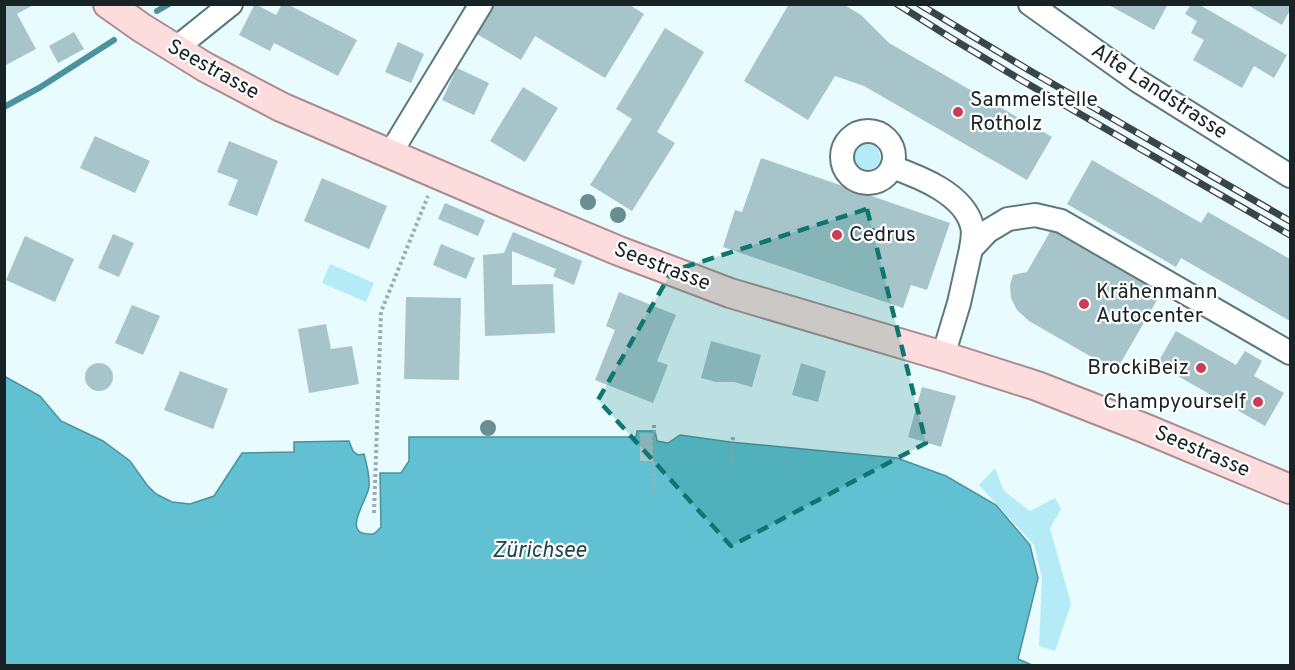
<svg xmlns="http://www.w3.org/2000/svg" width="1295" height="670" font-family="Overpass,sans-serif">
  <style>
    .green { fill: #b4ebf6 }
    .water { fill: #61c0d1; stroke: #4b919e; stroke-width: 1.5 }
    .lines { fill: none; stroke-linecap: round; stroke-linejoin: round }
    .stream { stroke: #4b919e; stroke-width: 6 }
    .building { fill: #a6c4ca }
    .minor-casing { stroke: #5c787d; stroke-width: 26 }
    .major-casing { stroke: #ab8c8e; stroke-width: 32 }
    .path { stroke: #9cacaf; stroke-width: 4; stroke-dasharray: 3 3; stroke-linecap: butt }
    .minor { stroke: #fff; stroke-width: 22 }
    .major { stroke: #fcdcdd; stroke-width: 28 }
    .rail-casing { stroke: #394548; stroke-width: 7 }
    .rail { stroke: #fff; stroke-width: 4.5; stroke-dasharray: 14; stroke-linecap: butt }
    .tree { fill: #6a8d92 }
    .marked { fill: #0f766e; fill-opacity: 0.2; stroke: #0f766e; stroke-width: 4.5; stroke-dasharray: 12 8; stroke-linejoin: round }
    .poi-dot { fill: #cc3c52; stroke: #fff; stroke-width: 2 }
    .labels { text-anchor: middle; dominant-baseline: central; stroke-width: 4.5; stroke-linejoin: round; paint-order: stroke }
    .street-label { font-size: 21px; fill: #182326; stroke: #fff }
    .poi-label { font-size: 21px; fill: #182326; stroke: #fff; text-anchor: start }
    .water-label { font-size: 22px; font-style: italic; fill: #1c474f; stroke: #fff }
  </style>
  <rect width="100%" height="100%" fill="#e8fbfe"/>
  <g class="green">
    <circle cx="867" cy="157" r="13"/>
    <polygon points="330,264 374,283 366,302 322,283"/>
    <polygon points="995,468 1004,491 1030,511 1055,498 1061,509 1050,528 1071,604 1055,651 1039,646 1042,578 1034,545 979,485"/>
  </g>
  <path class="water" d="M4 376 40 396 61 421 103 441 130 461 147 485 156 494 172 502 190 504 214 496 242 453 294 452V442L349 441 353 451 358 455 364 454C367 465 370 476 369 487 368 499 341 534 369 534 375 535 377 531 381 527L380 473H401L409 461V437H636L637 431H655L657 441 668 443 680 435 730 442 897 458 946 476 996 505 1030 545 1038 578 1018 659 1032 665H5Z"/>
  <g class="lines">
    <g class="stream">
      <polyline points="157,11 169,4"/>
      <polyline points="4,107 39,88 114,40"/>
    </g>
  </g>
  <g class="building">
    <polygon points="4,4 35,4 17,14 36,49 4,66"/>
    <polygon points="255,4 276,15 282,4 287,4 357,40 338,76 274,43 270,51 239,35"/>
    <polygon points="485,4 628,4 644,14 605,78 535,36 521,60 470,30"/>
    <polygon points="789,4 843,4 861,15 889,43 1052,137 1027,180 864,86 835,76 808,120 744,81"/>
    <polygon points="1107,4 1168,4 1154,30"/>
    <polygon points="1191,4 1198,4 1287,55 1274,78 1254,66 1242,88 1193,60 1204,40 1191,33 1197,21 1185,14"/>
    <polygon points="1246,4 1290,4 1290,10 1282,25"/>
    <polygon points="665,28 704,52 657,132 675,143 632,211 590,185 632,119 616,109"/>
    <polygon points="74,32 84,49 58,63 49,46"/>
    <polygon points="398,42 424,54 411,83 385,72"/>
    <polygon points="457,68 489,83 474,115 442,100"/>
    <polygon points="523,87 558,108 525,162 490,141"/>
    <polygon points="95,136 150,161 135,193 80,168"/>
    <polygon points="229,141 278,161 257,216 228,205 238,180 217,172"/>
    <polygon points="761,158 950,223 927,290 911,285 903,308 723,247 735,210 742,212"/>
    <polygon points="1092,160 1201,223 1208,212 1290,259 1290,321 1181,258 1176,267 1067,204"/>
    <polygon points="322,178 387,206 369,249 304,221"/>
    <polygon points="445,203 485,220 478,236 438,219"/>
    <polygon points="1051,230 1161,293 1116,371 1029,321 1017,310 1011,298 1010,285 1013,275 1027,272"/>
    <polygon points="513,232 582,261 574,285 553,276 556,269 512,251 512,285 553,284 555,333 485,336 483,255 504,253"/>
    <polygon points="113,234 134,243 119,277 98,268"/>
    <polygon points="25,236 74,259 55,302 6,280"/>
    <polygon points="441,244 475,258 466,279 433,265"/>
    <polygon points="619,292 676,315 657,361 668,365 653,403 595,380 615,330 606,326"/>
    <polygon points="406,297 461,298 459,380 404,379"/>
    <polygon points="132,305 160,316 143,355 115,343"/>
    <polygon points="326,324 331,349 352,346 359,384 309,393 298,329"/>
    <polygon points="1176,331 1236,365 1245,351 1262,361 1254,376 1284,393 1265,426 1157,364"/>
    <polygon points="711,341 761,355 752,387 734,382 716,382 701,378"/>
    <circle cx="99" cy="377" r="14"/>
    <polygon points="801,363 826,371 818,402 792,395"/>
    <polygon points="180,371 228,389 213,429 164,410"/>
    <polygon points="922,387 956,396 941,447 908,437"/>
    <rect x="640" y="433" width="13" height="28"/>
  </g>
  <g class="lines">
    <defs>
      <g id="minor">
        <polyline points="1030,4 1138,81 1290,176"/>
        <polyline points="175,49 231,4"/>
        <circle cx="868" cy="157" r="26"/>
        <polyline points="390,154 481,4"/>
        <path d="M892 167C920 177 964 194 972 226 974 233 972 242 971 249"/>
        <polyline points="943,356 959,303 971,249 988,231 1008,219 1035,215 1061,221 1290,353"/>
      </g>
      <polyline id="major" points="108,4 142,28 205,67 281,107 509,205 619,251 730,293 943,356 1037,386 1144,428 1290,489"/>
    </defs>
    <use href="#minor" class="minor-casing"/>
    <use href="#major" class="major-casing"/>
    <g class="path">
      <polyline points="654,425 654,493"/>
      <polyline points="731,464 733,436"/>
      <polyline points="374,513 381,312 428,196"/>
    </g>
    <use href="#minor" class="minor"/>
    <use href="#major" class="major"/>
    <defs>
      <g id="rail">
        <polyline points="897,4 951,38 1021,80 1290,235"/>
        <polyline points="919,4 1027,69 1290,221"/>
      </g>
    </defs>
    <use href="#rail" class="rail-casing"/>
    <use href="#rail" class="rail"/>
  </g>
  <g class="tree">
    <circle cx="588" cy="202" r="8"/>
    <circle cx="618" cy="215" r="8"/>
    <circle cx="488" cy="428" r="8"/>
  </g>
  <path class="marked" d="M867 209 926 443 731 546 598 400 672 271Z"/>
  <g class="poi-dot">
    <circle cx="958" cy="112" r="6"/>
    <circle cx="837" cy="235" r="6"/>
    <circle cx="1084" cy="304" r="6"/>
    <circle cx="1201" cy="368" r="6"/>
    <circle cx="1258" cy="402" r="6"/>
  </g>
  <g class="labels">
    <g class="street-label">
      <text transform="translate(213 70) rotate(29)">Seestrasse</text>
      <text transform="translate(1159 92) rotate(33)">Alte Landstrasse</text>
      <text transform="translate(662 267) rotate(21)">Seestrasse</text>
      <text transform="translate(1202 452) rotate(23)">Seestrasse</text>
    </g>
    <g class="poi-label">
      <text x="970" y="100">Sammelstelle<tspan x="970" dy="24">Rotholz</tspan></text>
      <text x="849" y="235">Cedrus</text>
      <text x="1096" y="292">Krähenmann<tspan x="1096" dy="24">Autocenter</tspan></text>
      <text x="1189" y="368" text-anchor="end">BrockiBeiz</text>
      <text x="1246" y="402" text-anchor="end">Champyourself</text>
    </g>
    <g class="water-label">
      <text x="539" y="551">Zürichsee</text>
    </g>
  </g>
  <rect width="1295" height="670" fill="none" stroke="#182326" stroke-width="12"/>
</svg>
